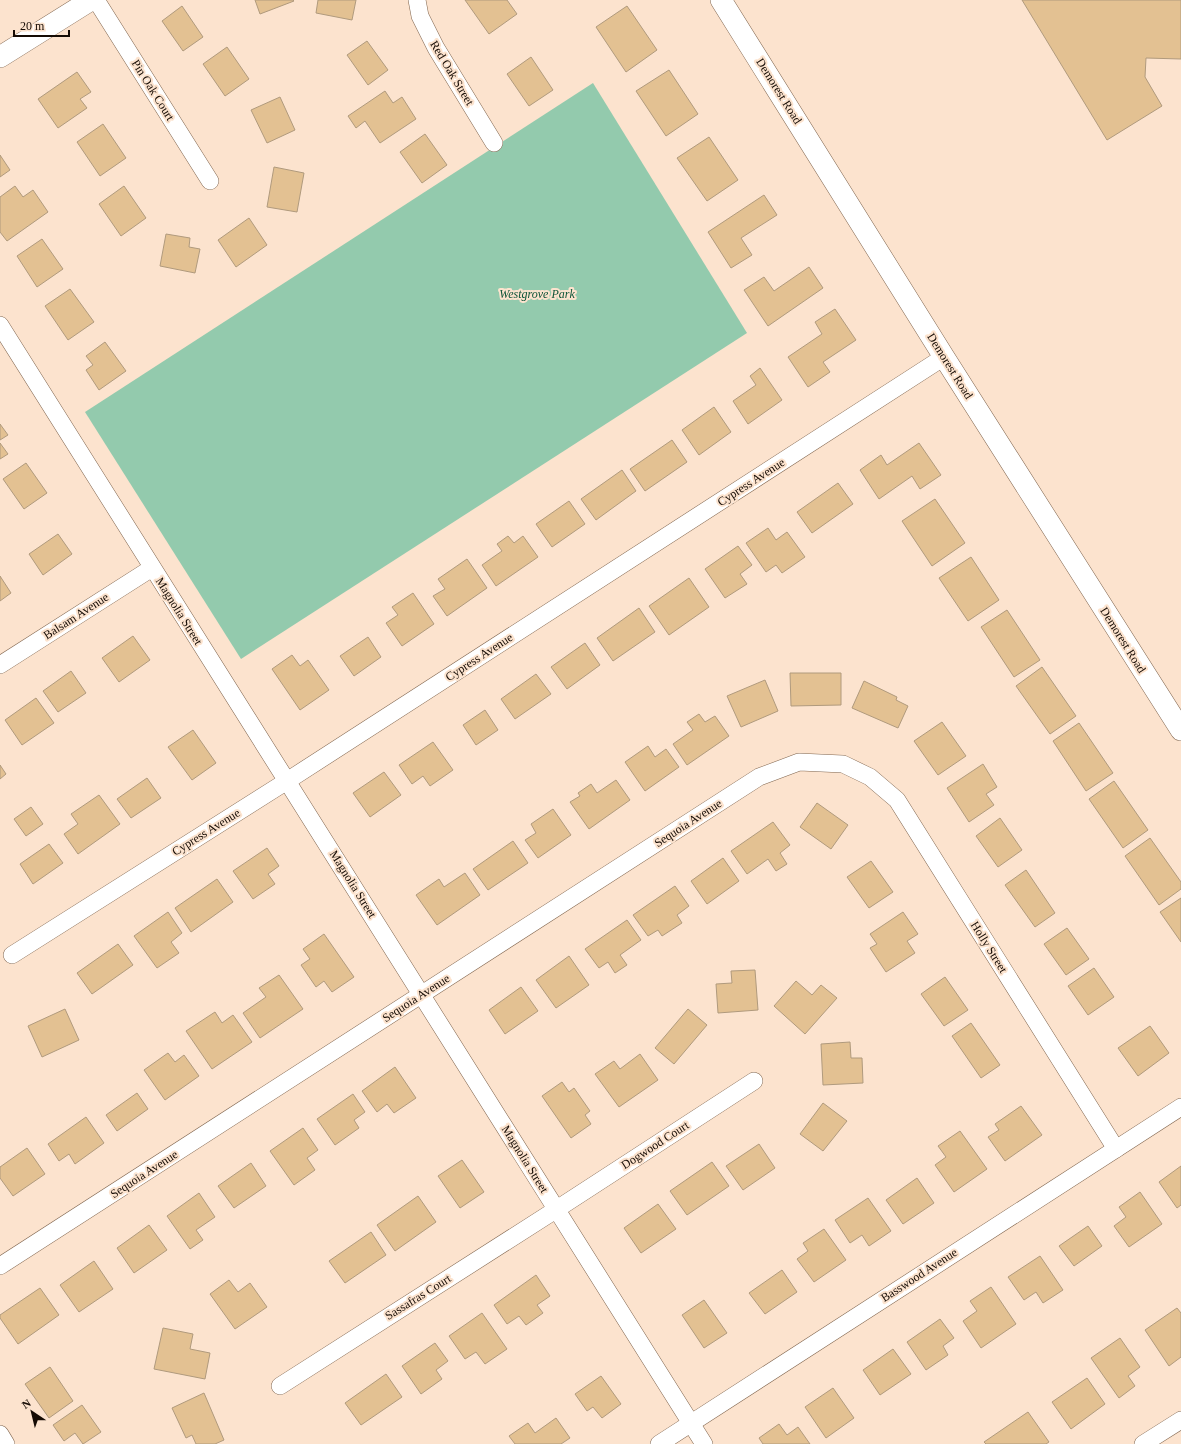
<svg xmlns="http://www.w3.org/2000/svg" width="1181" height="1444" font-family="Georgia,serif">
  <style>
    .green { fill: #93caad }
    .building { fill: #e3c192; stroke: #b09a7d }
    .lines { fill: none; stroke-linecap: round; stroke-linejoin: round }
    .minor-casing { stroke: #826750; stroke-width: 18 }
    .tertiary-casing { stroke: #826750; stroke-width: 22 }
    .minor { stroke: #fff; stroke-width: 17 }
    .tertiary { stroke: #fff; stroke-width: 21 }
    .labels { text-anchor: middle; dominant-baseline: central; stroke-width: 4; stroke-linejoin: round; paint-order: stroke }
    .street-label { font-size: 12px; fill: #150b04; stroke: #fce3ce }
    .park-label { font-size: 12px; font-style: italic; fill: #0c5438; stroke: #fce3ce }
  </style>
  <rect width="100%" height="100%" fill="#fce3ce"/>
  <polygon class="green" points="593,83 747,333 241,659 85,412"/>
  <g class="building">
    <polygon points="255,0 293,0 294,1 260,14"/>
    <polygon points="318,0 356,0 352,20 316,13"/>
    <polygon points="465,0 507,0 517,14 489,34"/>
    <polygon points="1022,0 1181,0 1181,59 1146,58 1145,77 1162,106 1107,140"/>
    <polygon points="182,6 203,37 183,51 162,21"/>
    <polygon points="627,6 657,50 626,72 596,27"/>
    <polygon points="367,41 388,70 368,85 347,55"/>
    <polygon points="227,47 249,79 225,96 203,64"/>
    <polygon points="531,57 553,90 529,106 507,74"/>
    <polygon points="669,70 698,114 666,136 636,91"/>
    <polygon points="77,72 91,92 80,99 87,108 58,128 38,99"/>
    <polygon points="385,91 393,103 402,97 416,119 380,143 365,121 356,128 348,116"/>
    <polygon points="280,97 295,130 267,143 251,110"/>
    <polygon points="103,124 126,158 100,176 77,142"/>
    <polygon points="425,134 447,165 422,183 400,152"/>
    <polygon points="709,137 738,180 707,201 677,158"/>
    <polygon points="0,155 10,170 0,177"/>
    <polygon points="274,167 304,173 297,212 267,207"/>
    <polygon points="15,186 23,197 33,190 48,212 7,241 0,232 0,197"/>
    <polygon points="124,186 146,218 121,236 99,204"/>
    <polygon points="764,195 777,215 741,238 752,255 731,268 708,232"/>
    <polygon points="249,218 267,245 236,267 218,240"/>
    <polygon points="166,234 190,238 189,247 200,249 195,273 160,266"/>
    <polygon points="42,239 63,269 37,287 17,256"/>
    <polygon points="809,267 823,288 768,326 744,290 764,277 774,291"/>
    <polygon points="70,289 94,322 68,340 45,306"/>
    <polygon points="835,309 856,340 823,362 830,372 808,387 788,357 822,334 815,322"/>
    <polygon points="105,342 126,371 99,390 86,370 93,365 86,356"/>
    <polygon points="760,368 782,400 748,424 733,401 756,385 750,376"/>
    <polygon points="714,407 731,432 699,455 682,430"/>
    <polygon points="0,424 8,435 0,440"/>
    <polygon points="672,440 687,462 645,491 630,469"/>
    <polygon points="0,443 8,454 0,459"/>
    <polygon points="919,443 941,475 920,489 912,476 879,499 860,470 881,455 887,465"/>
    <polygon points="26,463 47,493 24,509 3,479"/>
    <polygon points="622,470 636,491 596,520 581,499"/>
    <polygon points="838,483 853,504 812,533 797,512"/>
    <polygon points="935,499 965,543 932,566 902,521"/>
    <polygon points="569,501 585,524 552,547 536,524"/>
    <polygon points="768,528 776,540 787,532 805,557 782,573 776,565 766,572 746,543"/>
    <polygon points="58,534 72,554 43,575 29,554"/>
    <polygon points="508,536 514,543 523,536 538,557 496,586 482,565 502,551 497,544"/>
    <polygon points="738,546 752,565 740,574 747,584 725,598 705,569"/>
    <polygon points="971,557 999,600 968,621 939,578"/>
    <polygon points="467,559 487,588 447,616 433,596 445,589 438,579"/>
    <polygon points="0,576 11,593 0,601"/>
    <polygon points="689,578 709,607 669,635 649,606"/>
    <polygon points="413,593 434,624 402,646 386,623 398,615 392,607"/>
    <polygon points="639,608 655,632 613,661 597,638"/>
    <polygon points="1007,610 1040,660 1014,677 981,627"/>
    <polygon points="133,636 150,660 119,682 102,658"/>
    <polygon points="368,637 381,657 354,676 340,656"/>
    <polygon points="585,643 600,665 567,689 551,667"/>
    <polygon points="292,655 300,666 308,660 329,690 300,710 272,669"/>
    <polygon points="1042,667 1076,716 1050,734 1016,686"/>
    <polygon points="71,671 86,693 58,712 43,691"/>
    <polygon points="790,673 841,673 841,705 791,706"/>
    <polygon points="536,674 551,694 515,719 501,699"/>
    <polygon points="765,680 778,711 741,727 727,696"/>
    <polygon points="864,681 897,697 896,700 908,706 898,728 852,708"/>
    <polygon points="36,698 54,723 22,745 5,720"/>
    <polygon points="485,710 498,730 476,745 463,725"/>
    <polygon points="699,714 705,722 715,716 729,736 687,765 673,744 693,730 687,722"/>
    <polygon points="942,722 966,756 938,775 914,741"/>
    <polygon points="1079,723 1113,773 1086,791 1053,741"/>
    <polygon points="193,730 216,763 192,780 168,747"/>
    <polygon points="433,742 453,770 430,786 423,776 412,784 399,765"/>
    <polygon points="648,746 655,757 666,749 679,767 645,791 625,762"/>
    <polygon points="983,764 997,787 986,794 994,805 969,822 947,788"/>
    <polygon points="0,765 6,774 0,779"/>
    <polygon points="384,772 401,795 370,817 353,793"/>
    <polygon points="147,778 161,798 131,818 117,799"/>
    <polygon points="616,780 630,800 589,829 570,802 580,796 578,793 591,784 597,793"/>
    <polygon points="1114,781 1148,830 1123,848 1089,799"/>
    <polygon points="99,795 120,824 78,854 64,834 78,824 71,814"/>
    <polygon points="817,803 848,825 831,849 800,827"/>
    <polygon points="31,807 43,824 26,836 14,819"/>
    <polygon points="553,809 571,835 538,858 525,840 536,833 531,824"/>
    <polygon points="1000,818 1022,850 998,867 976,836"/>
    <polygon points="773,822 790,845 780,853 787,864 776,871 768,859 747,874 731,851"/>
    <polygon points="1150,838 1181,882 1181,889 1159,905 1125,856"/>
    <polygon points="513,841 528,863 488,890 473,869"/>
    <polygon points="49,844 63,863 33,884 20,864"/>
    <polygon points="267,848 279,866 268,874 275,884 253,899 233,871"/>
    <polygon points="723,858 739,881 707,904 691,881"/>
    <polygon points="871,861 893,892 869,908 847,877"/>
    <polygon points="1026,870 1055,913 1035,927 1005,885"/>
    <polygon points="465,873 480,895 437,925 416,895 439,879 444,887"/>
    <polygon points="217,879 233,902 191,932 175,908"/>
    <polygon points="675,886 689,906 677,915 682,923 662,936 658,930 648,936 633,915"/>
    <polygon points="1181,898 1181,942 1160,912"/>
    <polygon points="168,912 182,933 171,942 179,953 157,968 134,936"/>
    <polygon points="903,912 918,934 907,941 915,953 886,972 870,948 877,944 870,934"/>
    <polygon points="627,920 641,940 620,955 627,965 615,973 608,962 599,968 585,949"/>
    <polygon points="1067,928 1089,959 1066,975 1044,944"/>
    <polygon points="324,934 354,977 332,992 324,981 316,987 301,965 310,959 303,949"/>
    <polygon points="118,944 133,965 92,994 77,973"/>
    <polygon points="569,956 589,985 556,1008 536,980"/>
    <polygon points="1094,968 1114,997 1088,1015 1068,986"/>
    <polygon points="755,970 758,1010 718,1013 716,984 732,983 731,971"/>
    <polygon points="279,975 303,1009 260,1038 243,1013 266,997 259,988"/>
    <polygon points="945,977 968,1010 944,1026 921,994"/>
    <polygon points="796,981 812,995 821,985 837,998 805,1034 774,1006"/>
    <polygon points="521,987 538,1011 505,1034 489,1010"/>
    <polygon points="65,1009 79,1040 42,1057 28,1026"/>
    <polygon points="688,1009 707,1025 674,1064 655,1048"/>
    <polygon points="215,1012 222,1023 233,1015 252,1042 212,1069 186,1031"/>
    <polygon points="971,1023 1000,1065 981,1078 952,1036"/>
    <polygon points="1150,1026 1169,1053 1138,1076 1118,1048"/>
    <polygon points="850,1042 851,1058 862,1058 863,1083 823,1085 821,1044"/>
    <polygon points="168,1053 175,1062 184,1055 199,1076 165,1100 144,1070"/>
    <polygon points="640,1054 658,1080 619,1107 595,1074 614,1061 620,1069"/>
    <polygon points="395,1067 416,1098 394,1113 387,1104 377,1112 362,1091"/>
    <polygon points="562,1082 569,1092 574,1088 590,1111 585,1115 591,1124 571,1138 542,1096"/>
    <polygon points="137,1093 148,1109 117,1131 106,1115"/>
    <polygon points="353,1094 365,1112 354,1120 359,1128 335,1145 317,1119"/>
    <polygon points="823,1103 847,1121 823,1151 800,1134"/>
    <polygon points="1021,1106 1042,1135 1005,1161 988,1137 999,1130 995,1124"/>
    <polygon points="86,1117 104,1143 75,1164 69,1154 59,1161 48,1144"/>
    <polygon points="303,1128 318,1150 307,1158 315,1170 294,1185 270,1151"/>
    <polygon points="960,1131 987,1169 954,1192 935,1165 946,1157 938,1146"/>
    <polygon points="759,1144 775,1168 743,1190 726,1166"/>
    <polygon points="27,1148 45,1174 13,1196 0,1178 0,1167"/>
    <polygon points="462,1160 484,1192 460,1208 438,1176"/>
    <polygon points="712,1162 729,1186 687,1215 670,1191"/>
    <polygon points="251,1163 266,1186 234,1208 218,1186"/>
    <polygon points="1181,1166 1181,1205 1177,1208 1159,1182"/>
    <polygon points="917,1178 934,1203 903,1224 886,1200"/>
    <polygon points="1140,1192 1162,1224 1129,1247 1114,1226 1126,1217 1119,1207"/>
    <polygon points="199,1193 215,1217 196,1230 203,1240 190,1249 167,1216"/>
    <polygon points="418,1196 436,1222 395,1251 377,1225"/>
    <polygon points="868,1198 891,1231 869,1246 862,1235 850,1243 835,1220"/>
    <polygon points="658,1204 676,1229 641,1253 624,1228"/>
    <polygon points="149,1225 167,1250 134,1273 117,1248"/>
    <polygon points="1088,1226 1102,1246 1074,1266 1059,1246"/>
    <polygon points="824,1229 846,1260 814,1282 797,1259 808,1251 803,1243"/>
    <polygon points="371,1232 386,1255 345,1283 329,1261"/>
    <polygon points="1040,1256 1063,1290 1043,1303 1036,1292 1024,1300 1008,1277"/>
    <polygon points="94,1261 113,1289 79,1312 60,1285"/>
    <polygon points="782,1270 797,1292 765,1314 749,1293"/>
    <polygon points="536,1275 550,1296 537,1305 543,1313 526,1325 519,1316 507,1324 494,1305"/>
    <polygon points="229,1280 238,1292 250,1283 267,1307 235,1329 210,1294"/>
    <polygon points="991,1287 1016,1324 981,1348 963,1321 977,1311 970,1301"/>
    <polygon points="40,1288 59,1315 18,1344 0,1318 0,1315"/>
    <polygon points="704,1300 727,1333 704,1348 682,1315"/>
    <polygon points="1177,1308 1181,1313 1181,1357 1169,1366 1145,1330"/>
    <polygon points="482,1313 507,1349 485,1364 476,1352 465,1359 449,1336"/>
    <polygon points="940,1319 954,1338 943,1346 948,1355 926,1370 907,1342"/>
    <polygon points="163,1328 193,1334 190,1349 210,1353 205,1379 154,1369"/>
    <polygon points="1120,1338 1140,1367 1128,1376 1135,1386 1119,1398 1091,1358"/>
    <polygon points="435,1343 448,1361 436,1370 442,1379 421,1394 402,1366"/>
    <polygon points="893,1349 911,1374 880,1395 863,1370"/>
    <polygon points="50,1367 73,1401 49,1418 25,1384"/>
    <polygon points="386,1374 402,1397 361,1425 345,1403"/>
    <polygon points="601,1376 621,1404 602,1418 593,1407 587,1411 575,1394"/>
    <polygon points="1087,1378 1105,1404 1071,1429 1052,1402"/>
    <polygon points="833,1388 854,1418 826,1438 805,1407"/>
    <polygon points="204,1393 224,1440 215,1444 196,1444 192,1435 186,1438 172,1408"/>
    <polygon points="82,1405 101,1432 83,1444 75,1433 64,1441 53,1425"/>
    <polygon points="1028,1412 1049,1442 1046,1444 986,1444 984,1442"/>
    <polygon points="556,1418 570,1438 561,1444 515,1444 509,1436 528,1423 535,1433"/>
    <polygon points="779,1424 787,1435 798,1427 810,1444 763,1444 759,1438"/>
  </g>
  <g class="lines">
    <defs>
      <g id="minor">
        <polyline points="96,0 210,181"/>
        <polyline points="417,0 420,16 436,48 494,143"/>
        <polyline points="0,325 704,1444"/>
        <polyline points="0,665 152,568"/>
        <polyline points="12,955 287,781 944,357"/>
        <polyline points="0,1266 759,777 799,762 843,764 870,777 897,800 1116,1149"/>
        <polyline points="280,1386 557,1209 754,1081"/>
        <polyline points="0,1434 6,1444"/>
        <polyline points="659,1444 1181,1107"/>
        <polyline points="1143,1444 1181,1420"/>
      </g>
      <g id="tertiary">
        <polyline points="721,0 944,357 1181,730"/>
        <polyline points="0,57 91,0"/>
      </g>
    </defs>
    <use href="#minor" class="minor-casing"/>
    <use href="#tertiary" class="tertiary-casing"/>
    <use href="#minor" class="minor"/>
    <use href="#tertiary" class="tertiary"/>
  </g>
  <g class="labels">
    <g class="street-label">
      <text transform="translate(452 73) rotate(59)">Red Oak Street</text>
      <text transform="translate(153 90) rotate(58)">Pin Oak Court</text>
      <text transform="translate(779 91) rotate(58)">Demorest Road</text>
      <text transform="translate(950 366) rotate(58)">Demorest Road</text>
      <text transform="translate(751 482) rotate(-33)">Cypress Avenue</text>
      <text transform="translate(179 611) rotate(58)">Magnolia Street</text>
      <text transform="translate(76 616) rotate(-33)">Balsam Avenue</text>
      <text transform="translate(1123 640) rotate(58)">Demorest Road</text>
      <text transform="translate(479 657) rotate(-33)">Cypress Avenue</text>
      <text transform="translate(688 823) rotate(-33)">Sequoia Avenue</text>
      <text transform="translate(206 832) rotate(-32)">Cypress Avenue</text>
      <text transform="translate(353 884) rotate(58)">Magnolia Street</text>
      <text transform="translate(989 947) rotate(58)">Holly Street</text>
      <text transform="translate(416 998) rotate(-33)">Sequoia Avenue</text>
      <text transform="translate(655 1145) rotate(-33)">Dogwood Court</text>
      <text transform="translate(525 1159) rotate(58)">Magnolia Street</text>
      <text transform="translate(144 1174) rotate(-33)">Sequoia Avenue</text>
      <text transform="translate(919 1275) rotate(-33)">Basswood Avenue</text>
      <text transform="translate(418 1297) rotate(-32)">Sassafras Court</text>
    </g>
    <g class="park-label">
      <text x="537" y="294">Westgrove Park</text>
    </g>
  </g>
  <g transform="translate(32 1412) rotate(325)" stroke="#fce3ce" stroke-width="3" paint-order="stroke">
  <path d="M0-3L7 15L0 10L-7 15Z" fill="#150b04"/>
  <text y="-6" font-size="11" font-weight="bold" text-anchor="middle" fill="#150b04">N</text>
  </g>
  <path d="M14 30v6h55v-6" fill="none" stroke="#150b04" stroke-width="2"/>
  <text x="20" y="30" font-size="12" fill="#150b04" stroke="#fce3ce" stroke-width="3" paint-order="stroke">20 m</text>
</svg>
